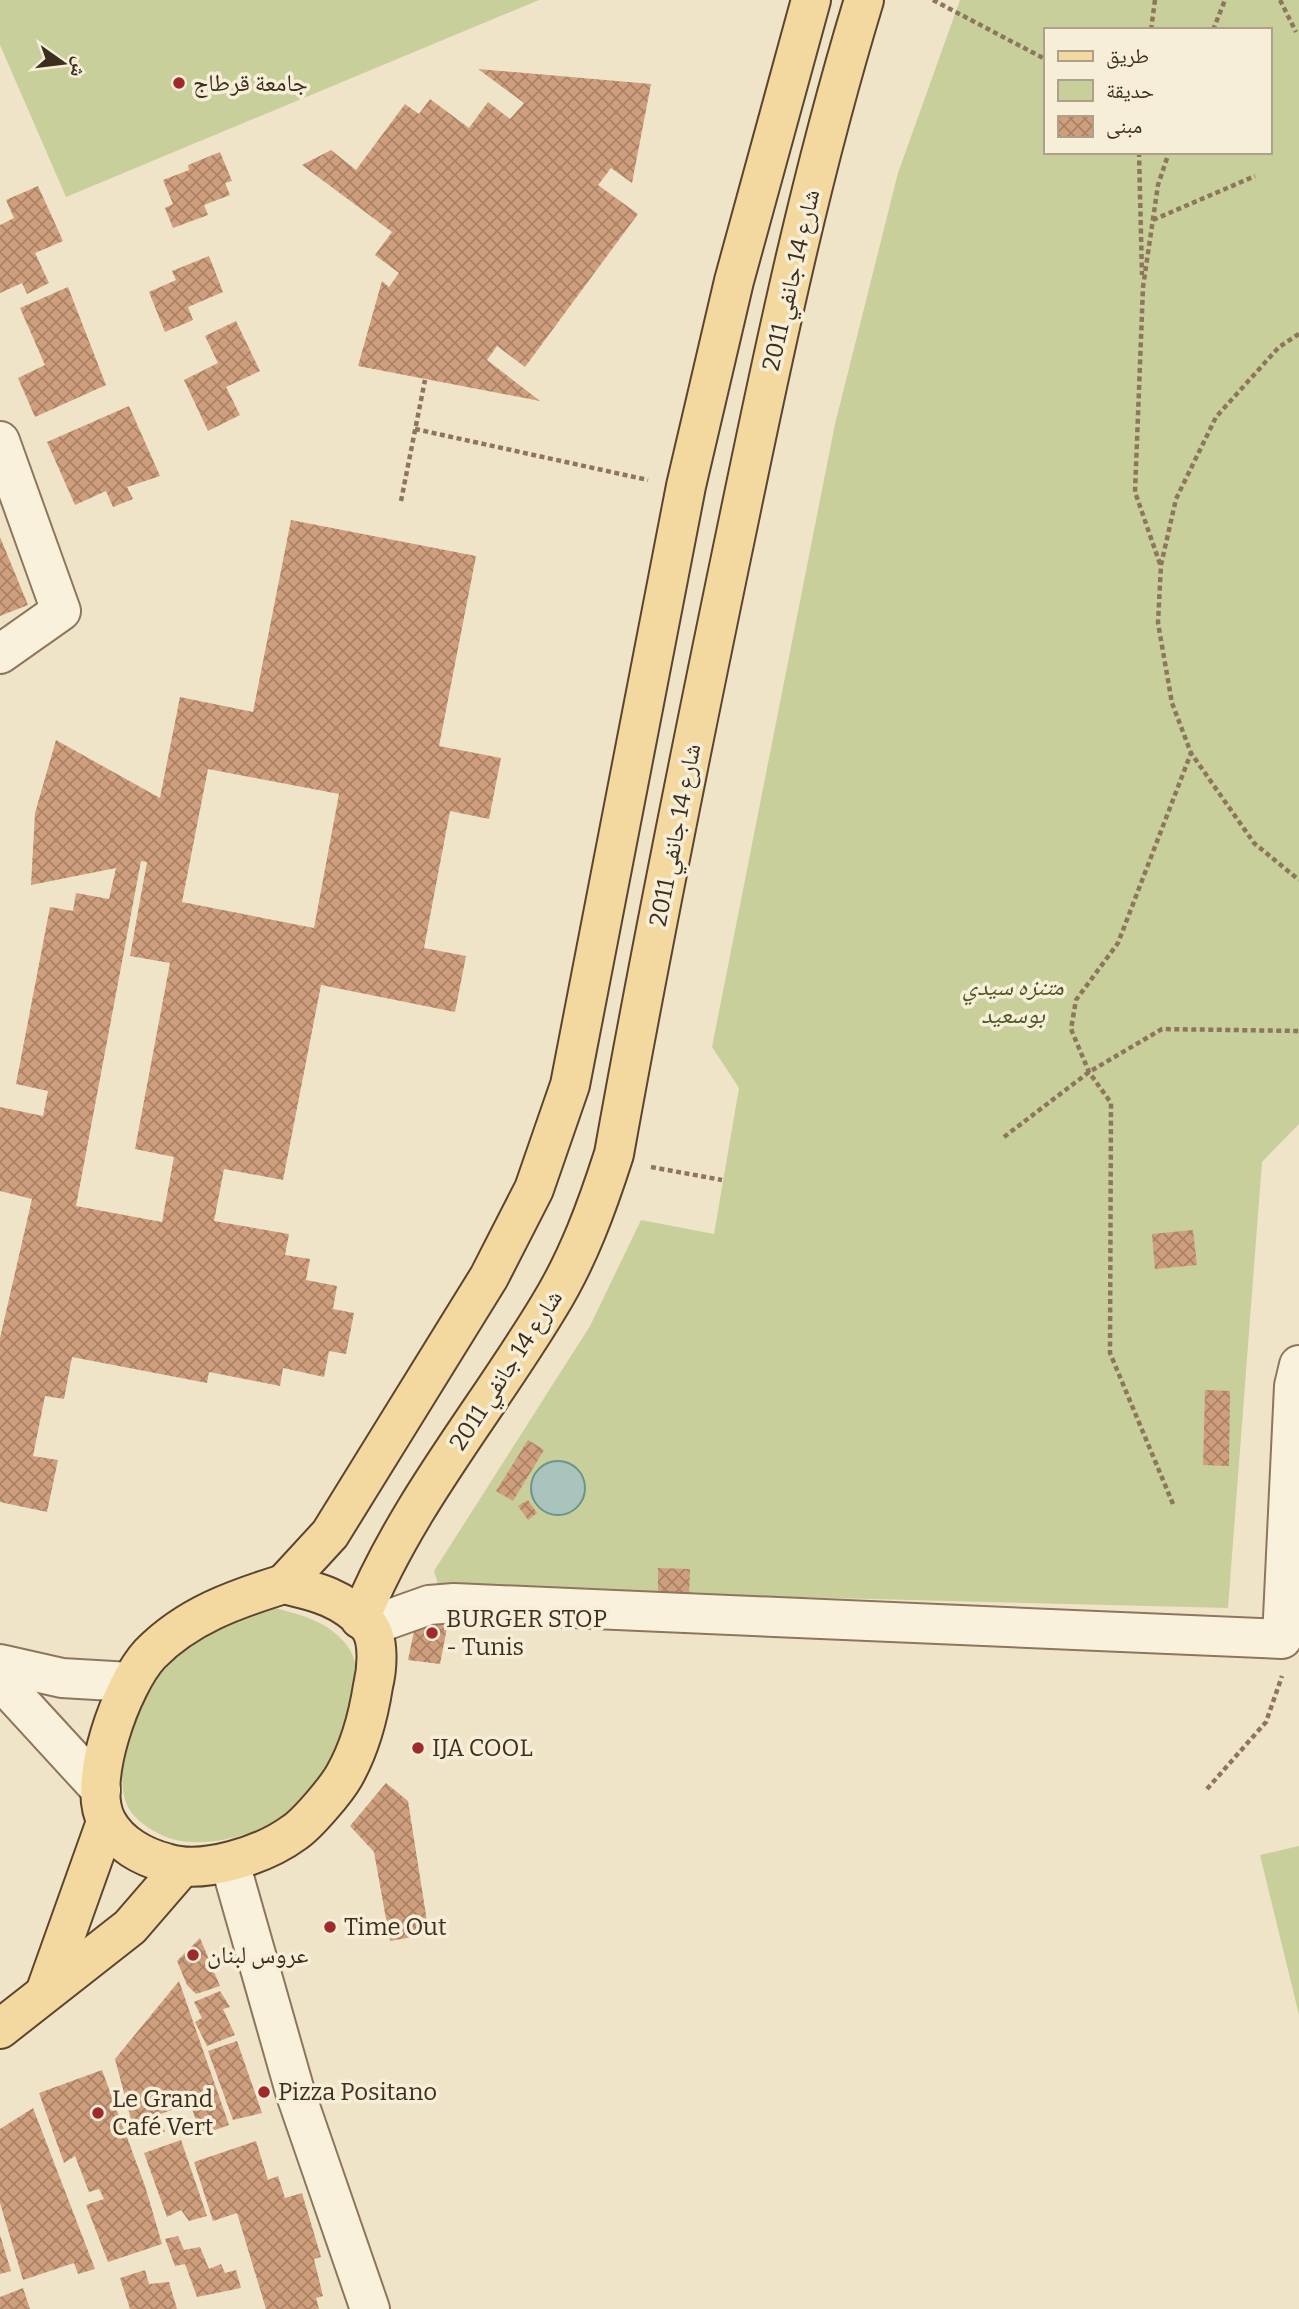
<svg xmlns="http://www.w3.org/2000/svg" width="1299" height="2309" font-family="Bitter,'Noto Naskh Arabic',serif">
  <style>
    .green { fill: #c9cf9b; fill-rule: evenodd }
    .water { fill: #a9c4bc; stroke: #6f938a; stroke-width: 2 }
    .building { fill: url(#building-cross-hatch); fill-rule: evenodd }
    .lines { fill: none; stroke-linecap: round; stroke-linejoin: round }
    .minor-casing { stroke: #8d765c; stroke-width: 42 }
    .major-casing { stroke: #5b4430; stroke-width: 42 }
    .path { stroke: #8d765c; stroke-width: 4.5; stroke-dasharray: 5 3.5; stroke-linecap: butt }
    .minor { stroke: #faf1dc; stroke-width: 38 }
    .major { stroke: #f3d9a0; stroke-width: 38 }
    .poi-dot { fill: #9e2a2b; stroke: #f7eed8; stroke-width: 2.5 }
    .labels { text-anchor: middle; dominant-baseline: central; stroke-width: 7; stroke-linejoin: round; paint-order: stroke }
    .poi-label { font-size: 24px; fill: #3d2e20; stroke: #f7eed8; text-anchor: start }
    .street-label { font-size: 24px; fill: #3d2e20; stroke: #f7eed8 }
    .park-label { font-size: 24px; font-style: italic; fill: #4d5a26; stroke: #f7eed8 }
  </style>
  <defs>
    <pattern id="building-cross-hatch" width="8" height="8" patternUnits="userSpaceOnUse" patternTransform="scale(1.75)"><rect width="8" height="8" fill="#cf9f7d"/><path d="M0 0l8 8M0 8l8-8" fill="none" stroke="#a98266"/></pattern>
  </defs>
  <rect width="100%" height="100%" fill="#f0e4c8"/>
  <g class="green">
    <polygon points="0,0 539,0 66,197 0,45"/>
    <path d="M960 0H1299V1124L1262 1162 1228 1608 439 1588 434 1571 590 1326 641 1220 714 1234 739 1088 712 1047 835 424 898 173ZM1045 30H1269V152H1045Z"/>
    <path d="M275 1608C301 1615 327 1621 345 1643 383 1688 328 1786 288 1814 258 1835 206 1849 172 1839 156 1834 134 1821 127 1805 111 1769 139 1693 164 1666 195 1634 234 1621 275 1608Z"/>
    <polygon points="1299,1846 1299,2015 1260,1855"/>
  </g>
  <circle class="water" cx="558" cy="1488" r="27"/>
  <g class="building">
    <polygon points="478,69 651,84 632,183 611,168 598,185 638,214 525,367 497,346 487,360 540,401 358,366 382,281 389,287 399,273 375,255 392,232 302,165 331,150 356,170 405,104 419,114 430,99 469,128 488,102 510,119 524,103"/>
    <polygon points="220,152 232,181 225,183 230,195 204,205 208,215 173,228 165,208 173,204 163,180 189,170 188,165"/>
    <polygon points="38,186 63,241 35,253 49,283 27,294 22,283 0,293 0,225 14,218 6,200"/>
    <polygon points="209,256 223,292 188,307 193,320 165,332 149,292 176,280 172,271"/>
    <polygon points="68,287 106,385 35,417 18,378 45,365 20,308"/>
    <polygon points="236,321 260,371 226,387 240,415 208,431 184,380 218,363 205,336"/>
    <polygon points="129,406 160,476 127,487 133,499 113,507 106,491 75,505 47,442"/>
    <path d="M291 520 476 556 439 746 501 758 489 819 450 811 424 948 466 956 455 1012 321 985 283 1180 224 1169 214 1221 289 1234 285 1255 310 1259 306 1280 337 1286 333 1309 354 1313 346 1354 329 1351 324 1377 283 1368 280 1386 209 1372 207 1383 72 1357 64 1399 45 1396 33 1456 58 1460 47 1512 0 1502V1338L32 1199 0 1191V1107L43 1116 48 1091 16 1084 50 907 73 911 76 893 109 899 116 868 31 885 35 813 56 740 160 798 180 697 253 712ZM208 769 339 794 314 928 182 902ZM141 861 147 862 130 956 170 963 135 1149 174 1157 162 1222 76 1206Z"/>
    <polygon points="0,537 28,605 0,616"/>
    <polygon points="1193,1230 1197,1265 1155,1269 1152,1234"/>
    <polygon points="1205,1390 1230,1391 1229,1466 1203,1465"/>
    <polygon points="528,1440 544,1450 513,1501 496,1491"/>
    <polygon points="528,1500 537,1513 528,1520 518,1506"/>
    <polygon points="658,1568 690,1569 689,1596 658,1595"/>
    <polygon points="418,1612 449,1617 440,1664 408,1660"/>
    <polygon points="386,1783 408,1801 429,1934 390,1941 374,1852 350,1826"/>
    <polygon points="200,1938 220,1986 196,1994 187,1985 177,1961"/>
    <polygon points="179,1981 229,2125 201,2135 190,2103 158,2115 165,2132 136,2138 115,2059"/>
    <polygon points="220,1991 230,2007 223,2009 235,2035 207,2046 195,2022 202,2018 194,2002"/>
    <polygon points="237,2041 262,2113 233,2120 208,2051"/>
    <polygon points="102,2070 145,2186 162,2244 108,2262 86,2205 104,2199 99,2189 89,2192 75,2156 64,2163 39,2093"/>
    <polygon points="33,2108 95,2269 78,2274 74,2263 23,2280 0,2203 0,2129"/>
    <polygon points="181,2140 207,2216 189,2221 181,2210 167,2217 144,2153"/>
    <polygon points="256,2141 268,2180 278,2176 285,2198 302,2193 321,2257 314,2259 323,2296 316,2298 319,2309 266,2309 237,2213 213,2221 194,2162"/>
    <polygon points="0,2235 11,2271 0,2274"/>
    <polygon points="178,2236 184,2250 200,2247 209,2269 221,2264 225,2273 236,2270 241,2288 197,2297 185,2264 175,2266 165,2239"/>
    <polygon points="145,2270 149,2284 169,2282 177,2309 130,2309 120,2278"/>
    <polygon points="23,2288 30,2309 0,2309 0,2297"/>
  </g>
  <g class="lines">
    <defs>
      <g id="minor">
        <polyline points="0,441 61,611 0,654"/>
        <polyline points="370,1626 429,1605 454,1603 1282,1639 1294,1386 1299,1365"/>
        <polyline points="0,1664 62,1678 130,1682"/>
        <polyline points="0,1680 101,1790"/>
        <polyline points="230,1863 296,2095 370,2309"/>
      </g>
      <g id="major">
        <polyline points="284,1584 330,1534 489,1277 534,1189 570,1085 686,486 734,281 811,0"/>
        <path d="M284 1584C318 1592 343 1598 368 1625 380 1639 377 1670 373 1686 368 1718 360 1748 344 1776 336 1790 308 1823 295 1832 264 1855 203 1875 166 1863 143 1857 119 1844 107 1822 85 1784 122 1684 150 1654 187 1616 235 1599 284 1584Z"/>
        <path d="M360 1619C406 1505 486 1411 549 1306 578 1259 597 1207 614 1154 652 942 695 730 739 519 775 345 812 171 864 0"/>
        <polyline points="45,1993 106,1822"/>
        <polyline points="0,2029 130,1927 181,1868"/>
      </g>
    </defs>
    <use href="#minor" class="minor-casing"/>
    <use href="#major" class="major-casing"/>
    <g class="path">
      <polyline points="933,0 1045,59"/>
      <polyline points="1280,0 1296,32"/>
      <polyline points="1151,30 1155,0"/>
      <polyline points="1213,30 1225,0"/>
      <polyline points="1139,152 1142,275"/>
      <polyline points="1153,220 1255,176"/>
      <polyline points="1299,334 1279,347 1216,417 1176,499 1161,565 1158,623 1172,703 1191,753 1254,843 1299,880"/>
      <polyline points="415,429 648,480"/>
      <polyline points="401,501 425,380"/>
      <polyline points="1160,564 1135,492 1143,287 1158,185 1169,152"/>
      <polyline points="1004,1137 1089,1072 1162,1029 1299,1031"/>
      <polyline points="651,1167 722,1180"/>
      <polyline points="1173,1504 1110,1353 1111,1103 1089,1072 1071,1029 1076,1000 1118,943 1191,753"/>
      <polyline points="1207,1789 1266,1722 1282,1676"/>
    </g>
    <use href="#minor" class="minor"/>
    <use href="#major" class="major"/>
  </g>
  <g class="poi-dot">
    <circle cx="179" cy="83" r="7"/>
    <circle cx="432" cy="1633" r="7"/>
    <circle cx="418" cy="1748" r="7"/>
    <circle cx="330" cy="1927" r="7"/>
    <circle cx="193" cy="1955" r="7"/>
    <circle cx="264" cy="2092" r="7"/>
    <circle cx="98" cy="2113" r="7"/>
  </g>
  <g class="labels">
    <g class="poi-label">
      <text x="193" y="83">جامعة قرطاج</text>
      <text x="446" y="1619">BURGER STOP<tspan x="446" dy="28">- Tunis</tspan></text>
      <text x="432" y="1748">IJA COOL</text>
      <text x="344" y="1927">Time Out</text>
      <text x="207" y="1955">عروس لبنان</text>
      <text x="278" y="2092">Pizza Positano</text>
      <text x="112" y="2099">Le Grand<tspan x="112" dy="28">Café Vert</tspan></text>
    </g>
    <g class="street-label">
      <text transform="translate(791 280) rotate(-77)">شارع 14 جانفي 2011</text>
      <text transform="translate(675 835) rotate(-79)">شارع 14 جانفي 2011</text>
      <text transform="translate(506 1370) rotate(-57)">شارع 14 جانفي 2011</text>
    </g>
    <g class="park-label">
      <text x="1013" y="987">متنزه سيدي<tspan x="1013" dy="28">بوسعيد</tspan></text>
    </g>
  </g>
  <rect x="1044" y="28" width="228" height="126" fill="#f7eed8" stroke="#ada18e" stroke-width="2"/>
  <rect x="1058" y="51" width="35" height="10" fill="#f3d9a0" stroke="#ada18e" stroke-width="2"/>
  <text x="1106" y="63" font-size="21" fill="#3d2e20">طريق</text>
  <rect x="1058" y="80" width="35" height="21" fill="#c9cf9b" stroke="#ada18e" stroke-width="2"/>
  <text x="1106" y="98" font-size="21" fill="#3d2e20">حديقة</text>
  <rect x="1058" y="116" width="35" height="21" fill="url(#building-cross-hatch)" stroke="#ada18e" stroke-width="2"/>
  <text x="1106" y="133" font-size="21" fill="#3d2e20">مبنى</text>
  <g transform="translate(63 63) rotate(104)" stroke="#f7eed8" stroke-width="5" paint-order="stroke">
  <path d="M0-5L12 26L0 18L-12 26Z" fill="#3d2e20"/>
  <text y="-10" font-size="19" font-weight="bold" text-anchor="middle" fill="#3d2e20">ش</text>
  </g>
</svg>
